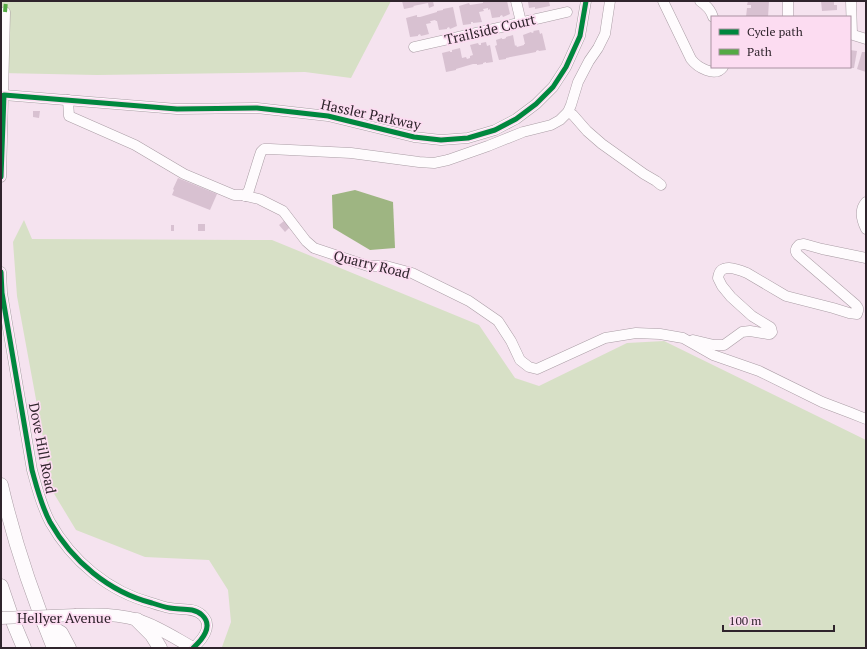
<svg xmlns="http://www.w3.org/2000/svg" width="867" height="649" font-family="'PT Serif',serif">
  <style>
    .green { fill: #d7e0c6 }
    .water { fill: #9eb582 }
    .building { fill: #d8c1d1 }
    .lines { fill: none; stroke-linecap: round; stroke-linejoin: round }
    .minor-casing { stroke: #aa9da5; stroke-width: 11 }
    .major-casing { stroke: #aa9da5; stroke-width: 13 }
    .highway-casing { stroke: #aa9da5; stroke-width: 15 }
    .minor { stroke: #fefbfd; stroke-width: 10 }
    .major { stroke: #fefbfd; stroke-width: 12 }
    .highway { stroke: #fefbfd; stroke-width: 14 }
    .major-bridge-casing { stroke: #aa9da5; stroke-width: 13; stroke-linecap: butt }
    .major-bridge { stroke: #fefbfd; stroke-width: 12 }
    .quiet { stroke: #54aa44; stroke-width: 4; stroke-dasharray: 8 4; stroke-linecap: butt }
    .cycleway-casing { stroke: #fcdcf1; stroke-width: 8 }
    .cycleway { stroke: #00873e; stroke-width: 5 }
    .labels { text-anchor: middle; dominant-baseline: central; stroke-width: 3.5; stroke-linejoin: round; paint-order: stroke }
    .street-label { font-size: 14px; fill: #2f242c; stroke: #fcdcf1 }
  </style>
  <rect width="100%" height="100%" fill="#f5e3ef"/>
  <g class="green">
    <polygon points="1,1 391,1 351,78 305,72 97,75 1,73"/>
    <polygon points="24,220 32,239 272,240 479,325 515,378 539,386 627,343 664,341 866,440 866,648 223,648 222,647 231,622 228,590 209,560 145,557 76,530 53,492 17,296 13,242"/>
  </g>
  <polygon class="water" points="355,190 393,202 395,248 370,250 333,228 332,195"/>
  <g class="building">
    <polygon points="402,1 433,1 434,6 429,8 428,3 413,6 414,7 404,9"/>
    <polygon points="486,1 507,1 510,14 503,17 502,15 500,16 500,17 492,18 490,9 488,10 488,8 483,9 484,11 479,12 482,22 473,23 473,22 471,22 471,24 463,25 459,6 469,3 470,5 483,3 483,2"/>
    <polygon points="528,1 549,1 550,6 535,9 535,7 529,8 528,2"/>
    <polygon points="748,1 769,1 768,17 746,17 747,8 751,8 751,5 747,5"/>
    <polygon points="821,1 834,1 834,5 837,5 837,10 822,11"/>
    <polygon points="453,7 457,26 450,29 449,27 447,28 447,29 439,30 437,21 436,21 435,20 431,21 430,21 431,23 426,24 429,34 421,36 420,34 418,35 418,36 410,37 406,18 417,15 417,17 420,17 437,12 437,11 443,10 443,9"/>
    <polygon points="539,30 540,34 542,33 546,50 539,51 538,50 536,51 536,52 506,58 506,59 499,60 495,46 497,45 496,40 502,38 502,39 504,39 506,38 506,37 513,35 515,46 516,45 517,47 524,45 524,44 525,44 523,35 531,32 532,33 534,32 533,31"/>
    <polygon points="486,42 487,46 490,45 493,62 486,63 486,62 483,63 483,64 477,65 477,64 473,64 466,66 456,69 456,70 446,72 442,53 450,51 450,52 452,52 452,50 460,48 462,58 466,57 467,59 470,58 470,56 473,55 470,45 478,43 479,45 481,45 481,43"/>
    <polygon points="850,50 857,51 854,68 850,68"/>
    <polygon points="862,52 866,52 866,72 857,69"/>
    <polygon points="33,111 40,111 39,118 33,117"/>
    <polygon points="178,178 217,194 210,210 172,195 174,190 173,189"/>
    <polygon points="284,221 290,227 285,232 279,225"/>
    <rect x="198" y="224" width="7" height="7"/>
    <rect x="171" y="225" width="3" height="6"/>
  </g>
  <g class="lines">
    <defs>
      <g id="minor">
        <polyline points="516,1 521,22"/>
        <path d="M663 1 691 59C697 67 715 78 723 67"/>
        <path d="M700 1C706 5 711 10 713 17"/>
        <polyline points="851,1 852,34"/>
        <polyline points="788,17 788,1"/>
        <polyline points="850,34 866,39"/>
        <polyline points="414,47 567,12"/>
        <polyline points="4,95 177,109 257,108 328,116 414,137 441,140 468,138 495,130 516,119 536,104 553,87 566,67 580,36 586,1"/>
        <polyline points="68,100 69,116 135,145 184,174 234,195 242,195 259,199 283,211 306,241 314,248 368,266 386,266 412,273 469,301 498,321 511,341 520,360 529,367 537,369 605,338 636,333 660,334 683,338 713,355 759,371 822,402 851,413 866,419"/>
        <polyline points="568,112 573,115 587,131 602,144 644,174 656,181 661,185"/>
        <polyline points="1,177 5,12"/>
        <polyline points="245,196 249,190 259,158 261,152 264,149 270,149 351,153 419,162 434,163 448,160 488,146 523,132 551,125 560,120 568,112 571,105 578,82 589,61 598,48 605,34 610,1"/>
        <path d="M866 202C859 210 862 221 866 229"/>
        <path d="M1 272 2 293 32 470C37 488 41 505 50 522 72 561 109 592 152 603 158 605 164 607 170 608 180 610 194 607 202 615 214 626 202 640 193 648"/>
        <path d="M693 340 714 345H724L742 332 750 331 768 334H770L772 332 771 328 770 327 752 316 731 297 722 286 718 278C720 262 737 269 747 273L786 296 833 308 849 313 857 314 858 311V308L856 305 798 255C794 251 796 248 799 245L804 244 822 249 866 258"/>
      </g>
      <path id="major" d="M76 615C97 614 118 614 138 620 157 626 175 638 193 648H195"/>
      <g id="highway">
        <path d="M1 485C14 541 32 595 54 648"/>
        <polyline points="1,586 14,624 24,648"/>
        <polyline points="137,620 152,635 160,648"/>
        <polyline points="44,623 61,633 69,648"/>
        <polyline points="192,648 193,648"/>
      </g>
    </defs>
    <use href="#minor" class="minor-casing"/>
    <use href="#major" class="major-casing"/>
    <use href="#highway" class="highway-casing"/>
    <use href="#minor" class="minor"/>
    <use href="#major" class="major"/>
    <use href="#highway" class="highway"/>
    <defs>
      <polyline id="major-bridge" points="1,618 76,615"/>
    </defs>
    <use href="#major-bridge" class="major-bridge-casing"/>
    <use href="#major-bridge" class="major-bridge"/>
    <polyline class="quiet" points="5,12 6,1"/>
    <defs>
      <g id="cycleway">
        <polyline points="1,177 4,95 177,109 257,108 328,116 414,137 441,140 468,138 495,130 516,119 536,104 553,87 566,67 580,36 586,1"/>
        <path d="M1 272 2 293 32 470C37 488 41 505 50 522 72 561 109 592 152 603 158 605 164 607 170 608 180 610 194 607 202 615 214 626 202 640 193 648"/>
      </g>
    </defs>
    <use href="#cycleway" class="cycleway-casing"/>
    <use href="#cycleway" class="cycleway"/>
  </g>
  <g class="labels">
    <g class="street-label">
      <text transform="translate(490 29) rotate(-13)">Trailside Court</text>
      <text transform="translate(371 114) rotate(12)">Hassler Parkway</text>
      <text transform="translate(372 264) rotate(14)">Quarry Road</text>
      <text transform="translate(43 448) rotate(79)">Dove Hill Road</text>
      <text x="64" y="617">Hellyer Avenue</text>
    </g>
  </g>
  <rect width="867" height="649" fill="none" stroke="#2f242c" stroke-width="4"/>
  <rect x="711" y="16" width="140" height="52" fill="#fcdcf1" stroke="#aa92a2"/>
  <rect x="719" y="29" width="20" height="6" fill="#00873e" stroke="#aa92a2"/>
  <text x="747" y="36" font-size="12" fill="#2f242c">Cycle path</text>
  <rect x="719" y="49" width="20" height="6" fill="#54aa44" stroke="#aa92a2"/>
  <text x="747" y="56" font-size="12" fill="#2f242c">Path</text>
  <path d="M723 625v6h111v-6" fill="none" stroke="#2f242c" stroke-width="2"/>
  <text x="729" y="625" font-size="12" fill="#2f242c" stroke="#fcdcf1" stroke-width="3" paint-order="stroke">100 m</text>
</svg>
